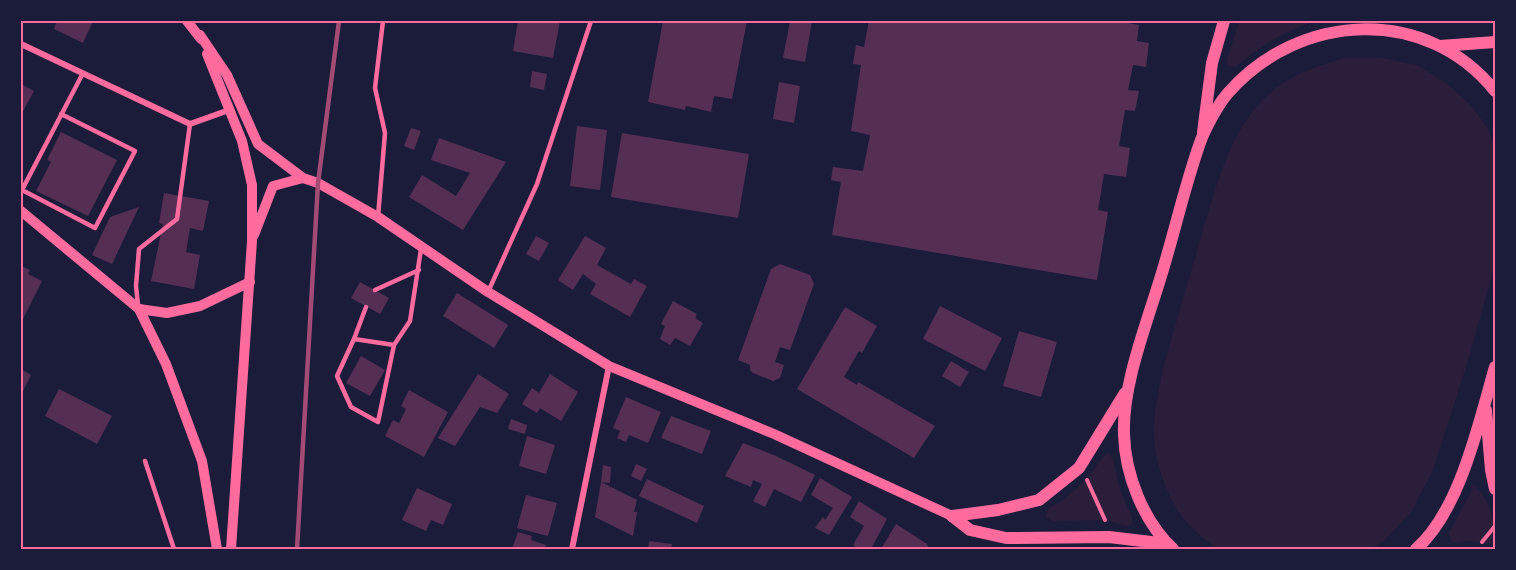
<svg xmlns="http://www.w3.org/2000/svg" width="1516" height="570" font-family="'Roboto Condensed',sans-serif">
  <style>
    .green { fill: #2a1e3b }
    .building { fill: #542f53 }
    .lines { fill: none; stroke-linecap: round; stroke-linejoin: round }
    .path { stroke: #ff6b9d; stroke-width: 4 }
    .service { stroke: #ff6b9d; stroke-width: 4.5 }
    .minor { stroke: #ff6b9d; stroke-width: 6 }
    .tertiary { stroke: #ff6b9d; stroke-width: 10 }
    .secondary { stroke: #ff6b9d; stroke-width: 12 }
    .rail { stroke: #a44b75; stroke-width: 4.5 }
    .neatline { fill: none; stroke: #ff6b9d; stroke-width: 2 }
  </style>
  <rect width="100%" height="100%" fill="#1b1b3a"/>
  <g class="green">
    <path d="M1239 21H1318C1287 29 1260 46 1235 67L1228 66 1227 60Z"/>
    <path d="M1344 58H1381L1417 65 1446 83 1472 106 1488 129 1495 148V265L1467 364 1433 470 1411 512 1385 540 1371 549H1217C1204 539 1190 528 1180 514 1165 492 1154 459 1154 432 1154 411 1159 389 1163 368 1174 330 1185 292 1196 254 1212 202 1227 129 1270 93 1294 73 1315 67 1344 58Z"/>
    <path d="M1109 454 1113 459 1120 490 1132 517V525L1126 526 1105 520 1052 521 1046 517 1048 509C1073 496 1087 478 1104 456Z"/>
    <path d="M1474 486C1491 499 1495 524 1495 544L1469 541 1452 543 1449 533Z"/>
  </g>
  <g class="building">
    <polygon points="57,21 93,21 83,43 54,29"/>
    <polygon points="518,21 560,21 553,58 513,51"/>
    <polygon points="663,21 747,21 732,99 714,96 711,112 686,106 685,110 648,102"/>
    <polygon points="790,21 812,21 805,62 783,58"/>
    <polygon points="869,21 1118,21 1139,25 1137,41 1149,43 1146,67 1133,65 1128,90 1139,91 1135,111 1125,110 1119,146 1130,148 1126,177 1104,174 1098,210 1108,212 1097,280 832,235 841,182 831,180 833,167 863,171 870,135 851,131 861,65 853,64 856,45 864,47"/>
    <polygon points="532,71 547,74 544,90 530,87"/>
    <polygon points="779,82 800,86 794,123 773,119"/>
    <polygon points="21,84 34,91 21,115"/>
    <polygon points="577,126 607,130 600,190 570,186"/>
    <polygon points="411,128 421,131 414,150 404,146"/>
    <polygon points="61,132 117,160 88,216 36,191 51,162 47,160"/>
    <polygon points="622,133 749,154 738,218 611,197"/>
    <polygon points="439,138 506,162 463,230 409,197 422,175 456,196 470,173 431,160"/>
    <polygon points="164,193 209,201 203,231 190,228 186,252 200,255 194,289 151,281 163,224 159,223"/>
    <polygon points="139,207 112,264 92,255 110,217"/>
    <polygon points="536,236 549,243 539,261 526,254"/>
    <polygon points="585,236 606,248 597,265 631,284 634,279 647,286 630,317 590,294 596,284 583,274 573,290 558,280"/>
    <polygon points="780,264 810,275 814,284 790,350 780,347 775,362 784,365 780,378 773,381 753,373 750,370 750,365 738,360 771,269"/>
    <polygon points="21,266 30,270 28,274 42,281 21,323"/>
    <polygon points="360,282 389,298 380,314 351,298"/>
    <polygon points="457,293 508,325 494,348 443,316"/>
    <polygon points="673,301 697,314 695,318 703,323 690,346 675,338 670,345 660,339 665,326 661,324"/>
    <polygon points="940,306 1002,338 985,371 923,339"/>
    <polygon points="845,307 877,326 862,353 859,351 844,377 857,385 858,382 935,426 914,458 797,389"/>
    <polygon points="1019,331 1057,342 1041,397 1003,386"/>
    <polygon points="361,356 385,370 370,396 346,383"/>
    <polygon points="951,361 969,372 960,387 942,376"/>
    <polygon points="21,369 31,375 21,395"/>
    <polygon points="478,374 509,394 497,413 480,407 455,446 438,438"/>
    <polygon points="550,374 578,392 561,421 540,408 537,413 522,404 532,388 539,393"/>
    <polygon points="59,389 112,416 97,444 45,416"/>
    <polygon points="409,390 448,412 424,457 385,436 393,420 399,423 406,409 401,406"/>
    <polygon points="626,397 661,412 648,443 629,435 626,442 617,438 620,431 613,428"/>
    <polygon points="671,416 711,431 702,454 661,438"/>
    <polygon points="511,419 527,425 525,434 508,429"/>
    <polygon points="527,436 555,445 546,474 519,466"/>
    <polygon points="743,443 776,456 815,475 801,502 774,489 765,507 753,501 762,484 753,480 751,487 725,476"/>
    <polygon points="636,464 647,469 641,481 631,476"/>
    <polygon points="603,465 611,467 610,483 601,482"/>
    <polygon points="820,478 852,497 829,535 815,528 823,517 825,520 833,508 811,495"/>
    <polygon points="647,479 704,506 697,523 639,496"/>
    <polygon points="601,482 637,500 634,512 637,512 633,536 595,517"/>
    <polygon points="417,488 452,504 443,525 431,520 426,531 402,520"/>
    <polygon points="526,495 557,503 548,536 517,528"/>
    <polygon points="859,501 887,519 871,549 858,549 853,545 864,526 850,517"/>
    <polygon points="896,524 927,544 929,549 881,549"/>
    <polygon points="518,532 532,536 531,540 546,545 545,549 512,549"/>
    <polygon points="649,541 672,544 671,549 648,549"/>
  </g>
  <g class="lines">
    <g class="path">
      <polyline points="1087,480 1105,520"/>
      <polyline points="1482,542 1495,526"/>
    </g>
    <g class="service">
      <polyline points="61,114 135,151 95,228 22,190 83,73"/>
      <polyline points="378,217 385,133 375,88 383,21"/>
      <polyline points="375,290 419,270"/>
      <polyline points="488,292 537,184 591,21"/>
      <polyline points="138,305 136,286 139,249 177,219 190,124"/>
      <polyline points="354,339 366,307"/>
      <polyline points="394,345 354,339 337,376 351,407 378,422 394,345 410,321 421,249"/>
      <polyline points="145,461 174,549"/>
    </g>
    <g class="minor">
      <polyline points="21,44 190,124 229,110"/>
      <polyline points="572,549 609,366"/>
    </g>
    <g class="tertiary">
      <polyline points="187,21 201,39"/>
      <polyline points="200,35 227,75 258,144 303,178 318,183 378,217 488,292 609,366 774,434 952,516"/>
      <polyline points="207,54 242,141 252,185 252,241 231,549"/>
      <polyline points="21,211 139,309 166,364 202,461 217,549"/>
      <polyline points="254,235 273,186 303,178"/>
      <polyline points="139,309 167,313 200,306 250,282"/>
    </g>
    <g class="secondary">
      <polyline points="1440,46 1495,42"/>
      <polyline points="1203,132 1212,63 1224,21"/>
      <polyline points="1486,410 1491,470 1495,489"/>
      <polyline points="952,516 998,510 1039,500 1079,468 1125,393"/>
      <polyline points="952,516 970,530 1006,538 1109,537 1168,544"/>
      <path d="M1173 549C1143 521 1125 474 1124 434 1122 385 1147 323 1161 276 1175 231 1185 184 1201 140 1206 127 1219 103 1228 93 1299 12 1426 5 1495 91"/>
      <path d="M1416 549C1460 511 1479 422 1495 367"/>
    </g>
    <polyline class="rail" points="297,549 318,183 339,21"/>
  </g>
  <rect width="1516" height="570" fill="none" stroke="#1b1b3a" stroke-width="45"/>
  <rect x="22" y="22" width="1472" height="526" class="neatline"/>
</svg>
